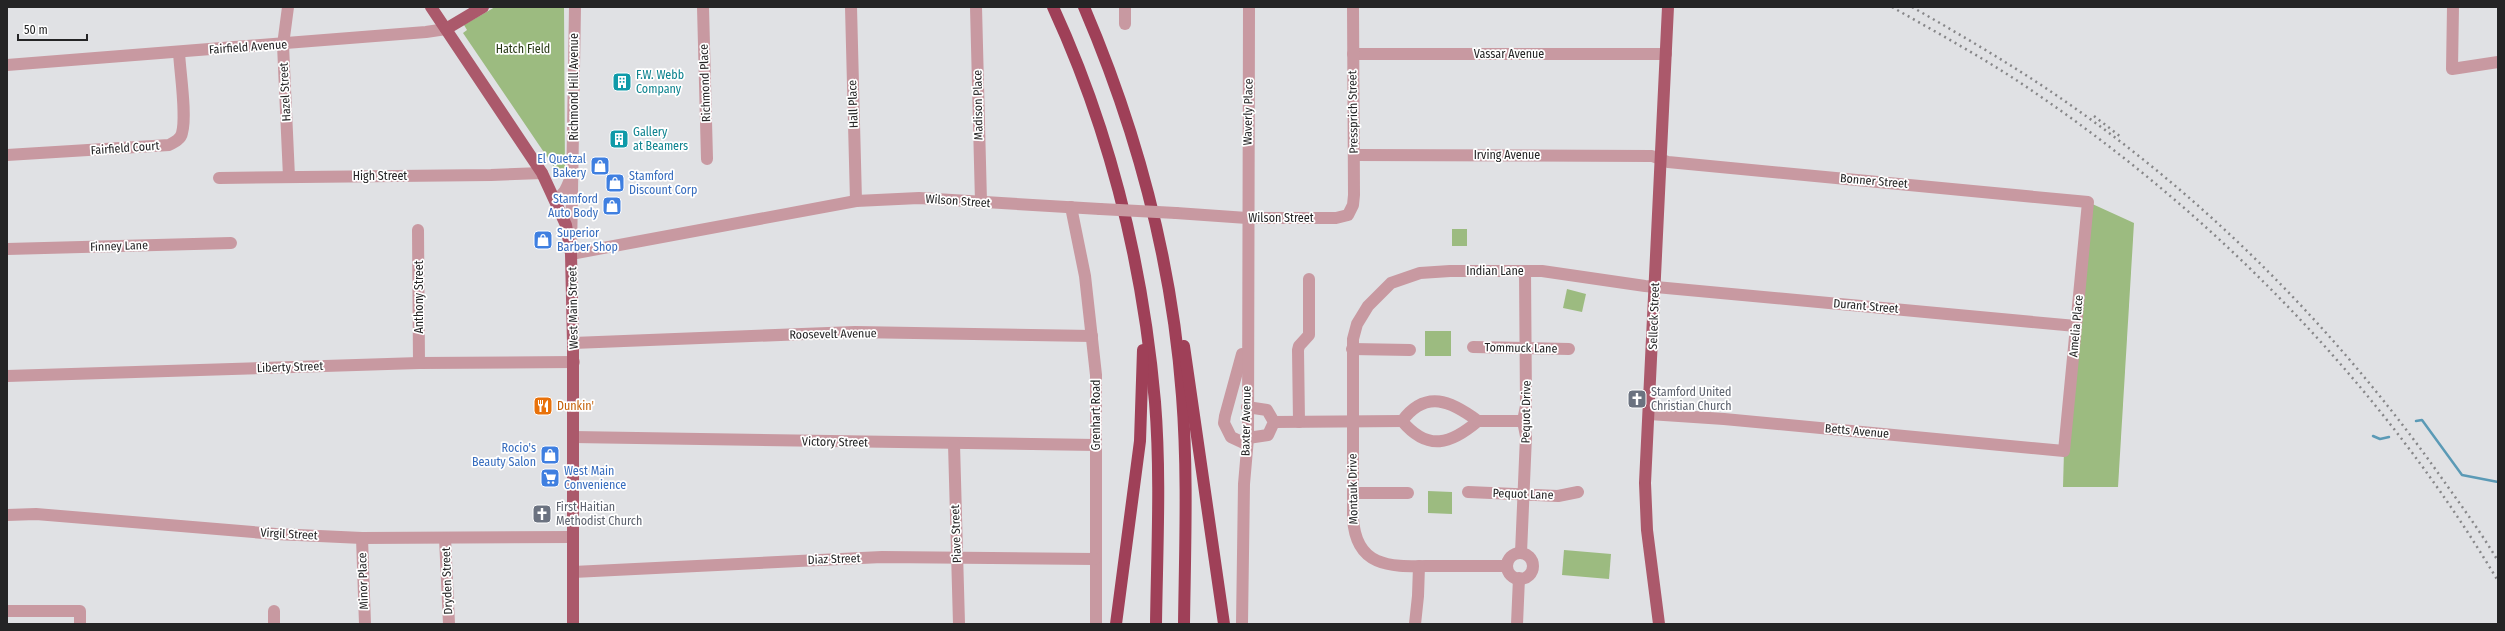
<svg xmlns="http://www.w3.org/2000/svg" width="2505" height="631" font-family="'Fira Sans Condensed',sans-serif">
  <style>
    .green { fill: #9cbb80 }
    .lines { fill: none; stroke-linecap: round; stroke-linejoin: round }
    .stream { stroke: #5b9ab6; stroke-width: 2.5 }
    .minor { stroke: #c899a1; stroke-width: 12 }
    .major { stroke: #ab596b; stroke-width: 12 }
    .highway { stroke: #9f4058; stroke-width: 12 }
    .rail { stroke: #878789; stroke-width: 2.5; stroke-dasharray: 2 4; stroke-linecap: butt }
    .minor-bridge { stroke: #c899a1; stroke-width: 12 }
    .labels { text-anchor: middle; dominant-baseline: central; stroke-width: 3.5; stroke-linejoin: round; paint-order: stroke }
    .street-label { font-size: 12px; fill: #242425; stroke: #fff }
    .park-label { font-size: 12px; fill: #273814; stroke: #fff }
    .culture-label { font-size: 12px; fill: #0d838f; stroke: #fff; text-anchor: start }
    .shop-label { font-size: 12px; fill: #366cbe; stroke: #fff; text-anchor: end }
    .worship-label { font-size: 12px; fill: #5b616d; stroke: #fff; text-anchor: start }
    .food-label { font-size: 12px; fill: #c56008; stroke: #fff; text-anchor: start }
  </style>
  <rect width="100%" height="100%" fill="#e0e1e4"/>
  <g class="green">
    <polygon points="495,7 564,7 565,176 560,176 463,33 467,30 464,25"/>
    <polygon points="2088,202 2134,223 2118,487 2063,487 2064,451"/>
    <rect x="1452" y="229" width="15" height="17"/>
    <polygon points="1567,289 1586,294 1582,312 1563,308"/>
    <rect x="1425" y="331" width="26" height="25"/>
    <polygon points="1428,491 1452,492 1452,514 1428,513"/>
    <polygon points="1564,550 1611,554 1609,579 1562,575"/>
  </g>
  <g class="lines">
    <g class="stream">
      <polyline points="2416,421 2422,420 2462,475 2498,482"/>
      <polyline points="2373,436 2380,439 2389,437"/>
    </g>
    <g class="minor">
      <polyline points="288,7 283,45 289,177"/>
      <polyline points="575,7 571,254 856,201 919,198 1100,209"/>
      <polyline points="703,7 707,159"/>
      <polyline points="851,7 856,201"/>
      <polyline points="976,7 981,202"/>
      <polyline points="2453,7 2452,69 2498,62"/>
      <polyline points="1125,24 1125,7"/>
      <polyline points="1353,54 1666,54"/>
      <polyline points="7,65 426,32 446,29"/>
      <path d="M7 155 169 145C175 142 181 139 182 133 187 115 180 73 179 52"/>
      <polyline points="1354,155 1652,156 1668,162 2088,202 2064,451 1724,419 1649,414"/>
      <polyline points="219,178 491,175 542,173"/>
      <path d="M556 199C565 194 567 187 571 177"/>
      <polyline points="1071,207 1085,276 1096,375 1096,624"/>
      <polyline points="1176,213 1247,218 1336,218 1348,215 1353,205 1354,195 1353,7"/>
      <polyline points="418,230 419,363"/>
      <polyline points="7,249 231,243"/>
      <polyline points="573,343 855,332 1092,336"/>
      <polyline points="1473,347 1569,349"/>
      <polyline points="1352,349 1410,350"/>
      <polyline points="1242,354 1225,416 1224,423 1231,437 1246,444"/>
      <polyline points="7,376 419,363 574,362"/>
      <polyline points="1247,407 1267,410 1274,422 1268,435 1248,438"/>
      <path d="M1402 421C1428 452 1451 444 1478 421"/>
      <path d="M1402 421C1426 389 1451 401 1478 421"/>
      <polyline points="1478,421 1523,421"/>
      <polyline points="1274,422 1402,421"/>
      <polyline points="1299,422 1298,350 1299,346 1309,335 1309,279"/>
      <polyline points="573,437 1096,445"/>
      <polyline points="954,444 959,624"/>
      <polyline points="1468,492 1558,496 1578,492"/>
      <polyline points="1353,493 1408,493"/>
      <polyline points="7,515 36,514 276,534 362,538 572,537"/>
      <polyline points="362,538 365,624"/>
      <polyline points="445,538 449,624"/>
      <polyline points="1521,553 1526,436 1523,421 1526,406 1525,271"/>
      <circle cx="1520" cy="566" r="13"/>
      <path d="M1507 566C1484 566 1460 566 1437 566 1397 566 1356 572 1353 518V339L1357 324 1368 306 1391 283 1420 273 1450 271H1542L1645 286 2076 326"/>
      <polyline points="573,572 882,557 1095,559"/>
      <polyline points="7,611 80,611 80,624"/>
      <polyline points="274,624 274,611"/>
      <polyline points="1242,624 1244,484 1248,438 1249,7"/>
      <polyline points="1415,624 1418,596 1419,566"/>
      <polyline points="1517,624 1519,578"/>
    </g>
    <g class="major">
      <polyline points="431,7 542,173 566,225 571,254 573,343 573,624"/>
      <polyline points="446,29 483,7"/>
      <polyline points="1659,624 1647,530 1645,483 1668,7"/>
    </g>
    <g class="highway">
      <path d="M1053 7C1110 131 1143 266 1155 402 1161 476 1157 550 1156 624"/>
      <path d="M1084 7C1137 131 1172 262 1182 396 1188 472 1185 548 1184 624"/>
      <polyline points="1184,346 1224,624"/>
      <polyline points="1116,624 1140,441 1143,350"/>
    </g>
    <g class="rail">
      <path d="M1892 7C1939 34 1986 59 2031 90 2218 217 2382 386 2498 581"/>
      <path d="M1912 7C1954 31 1995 55 2035 81 2191 183 2328 319 2436 470 2457 500 2479 529 2498 561"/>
      <polyline points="2094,116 2121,137"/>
    </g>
    <polyline class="minor-bridge" points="1100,209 1176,213"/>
  </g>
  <defs>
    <symbol id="building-square" viewBox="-11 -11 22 22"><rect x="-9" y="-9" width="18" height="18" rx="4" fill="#0f9aa8" stroke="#fff"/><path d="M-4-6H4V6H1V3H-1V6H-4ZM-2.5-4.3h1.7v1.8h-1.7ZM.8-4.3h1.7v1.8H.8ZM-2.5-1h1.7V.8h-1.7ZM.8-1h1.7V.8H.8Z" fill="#fff"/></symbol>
    <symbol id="shop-square" viewBox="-11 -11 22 22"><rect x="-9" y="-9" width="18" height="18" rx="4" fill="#3f7fe0" stroke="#fff"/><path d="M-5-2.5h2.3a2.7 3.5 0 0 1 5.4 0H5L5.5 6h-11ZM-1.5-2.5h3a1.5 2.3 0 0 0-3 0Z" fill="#fff"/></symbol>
    <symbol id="church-square" viewBox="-11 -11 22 22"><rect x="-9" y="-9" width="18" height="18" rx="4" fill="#6b7280" stroke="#fff"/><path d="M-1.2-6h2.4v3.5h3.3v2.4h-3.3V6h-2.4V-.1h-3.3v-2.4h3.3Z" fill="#fff"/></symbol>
    <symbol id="restaurant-square" viewBox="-11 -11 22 22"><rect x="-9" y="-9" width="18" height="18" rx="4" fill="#e8710a" stroke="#fff"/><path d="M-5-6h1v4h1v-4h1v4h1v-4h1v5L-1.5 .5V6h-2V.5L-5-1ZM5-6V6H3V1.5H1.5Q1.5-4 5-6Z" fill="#fff"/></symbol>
    <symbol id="supermarket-square" viewBox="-11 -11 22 22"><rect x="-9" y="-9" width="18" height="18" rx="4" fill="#3f7fe0" stroke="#fff"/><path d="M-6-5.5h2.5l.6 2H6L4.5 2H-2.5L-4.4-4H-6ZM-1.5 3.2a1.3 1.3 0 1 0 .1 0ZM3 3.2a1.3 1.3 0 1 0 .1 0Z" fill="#fff"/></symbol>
  </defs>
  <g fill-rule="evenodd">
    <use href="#building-square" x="611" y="71" width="22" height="22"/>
    <use href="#building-square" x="608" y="128" width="22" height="22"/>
    <use href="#shop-square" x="589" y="155" width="22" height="22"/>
    <use href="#shop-square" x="604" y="172" width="22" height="22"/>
    <use href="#shop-square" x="601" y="195" width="22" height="22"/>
    <use href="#shop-square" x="532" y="229" width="22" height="22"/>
    <use href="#church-square" x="1626" y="388" width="22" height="22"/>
    <use href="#restaurant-square" x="532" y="395" width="22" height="22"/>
    <use href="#shop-square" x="539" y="444" width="22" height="22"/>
    <use href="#supermarket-square" x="539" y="467" width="22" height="22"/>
    <use href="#church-square" x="531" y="503" width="22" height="22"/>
  </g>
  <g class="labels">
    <g class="street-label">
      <text transform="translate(248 47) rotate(-4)">Fairfield Avenue</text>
      <text x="1509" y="54">Vassar Avenue</text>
      <text transform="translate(705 83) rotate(-92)">Richmond Place</text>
      <text transform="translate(574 87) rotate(-90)">Richmond Hill Avenue</text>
      <text transform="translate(285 92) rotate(-93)">Hazel Street</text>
      <text transform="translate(853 104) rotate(-92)">Hall Place</text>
      <text transform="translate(978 105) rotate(-91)">Madison Place</text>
      <text transform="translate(1248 112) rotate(-89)">Waverly Place</text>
      <text transform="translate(1353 112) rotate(-91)">Pressprich Street</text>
      <text transform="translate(125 148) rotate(-4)">Fairfield Court</text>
      <text x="1507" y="155">Irving Avenue</text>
      <text x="380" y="176">High Street</text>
      <text transform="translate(1874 181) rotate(5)">Bonner Street</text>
      <text transform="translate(958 201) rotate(4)">Wilson Street</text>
      <text x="1281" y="218">Wilson Street</text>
      <text transform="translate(119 246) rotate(-2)">Finney Lane</text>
      <text x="1495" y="271">Indian Lane</text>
      <text transform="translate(419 297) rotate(-90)">Anthony Street</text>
      <text transform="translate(1866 306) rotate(5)">Durant Street</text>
      <text transform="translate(573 308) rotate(-91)">West Main Street</text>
      <text transform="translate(1654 316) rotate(-88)">Selleck Street</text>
      <text transform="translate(2076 326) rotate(-85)">Amelia Place</text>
      <text transform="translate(833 334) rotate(-1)">Roosevelt Avenue</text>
      <text transform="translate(1521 348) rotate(1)">Tommuck Lane</text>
      <text transform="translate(290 367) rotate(-2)">Liberty Street</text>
      <text transform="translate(1526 412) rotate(-89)">Pequot Drive</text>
      <text transform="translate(1096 415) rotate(-90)">Grenhart Road</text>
      <text transform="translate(1246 421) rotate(-89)">Baxter Avenue</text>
      <text transform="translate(1857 431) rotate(5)">Betts Avenue</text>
      <text transform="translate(835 442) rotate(1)">Victory Street</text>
      <text transform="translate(1353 489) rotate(-91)">Montauk Drive</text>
      <text transform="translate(1523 494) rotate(2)">Pequot Lane</text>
      <text transform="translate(289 534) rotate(3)">Virgil Street</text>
      <text transform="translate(956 534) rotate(-92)">Piave Street</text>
      <text transform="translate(834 559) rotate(-2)">Diaz Street</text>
      <text transform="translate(363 581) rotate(-92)">Minor Place</text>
      <text transform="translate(447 581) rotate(-92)">Dryden Street</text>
    </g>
    <g class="park-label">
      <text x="523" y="49">Hatch Field</text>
    </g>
    <g class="culture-label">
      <text x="636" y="75">F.W. Webb<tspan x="636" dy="14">Company</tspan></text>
      <text x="633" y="132">Gallery<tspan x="633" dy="14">at Beamers</tspan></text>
    </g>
    <g class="shop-label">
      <text x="586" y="159">El Quetzal<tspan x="586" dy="14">Bakery</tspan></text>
      <text x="629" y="176" text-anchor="start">Stamford<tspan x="629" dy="14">Discount Corp</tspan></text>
      <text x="598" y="199">Stamford<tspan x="598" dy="14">Auto Body</tspan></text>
      <text x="557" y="233" text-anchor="start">Superior<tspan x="557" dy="14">Barber Shop</tspan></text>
      <text x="536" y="448">Rocio's<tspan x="536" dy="14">Beauty Salon</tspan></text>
      <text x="564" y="471" text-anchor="start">West Main<tspan x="564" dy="14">Convenience</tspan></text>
    </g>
    <g class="worship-label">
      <text x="1651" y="392">Stamford United<tspan x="1651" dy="14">Christian Church</tspan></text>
      <text x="556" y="507">First Haitian<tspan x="556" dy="14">Methodist Church</tspan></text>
    </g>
    <g class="food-label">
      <text x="557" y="406">Dunkin'</text>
    </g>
  </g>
  <rect width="2505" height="631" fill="none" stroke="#242425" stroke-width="16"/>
  <path d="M18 34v6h69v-6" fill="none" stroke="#242425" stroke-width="2"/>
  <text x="24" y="34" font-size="12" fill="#242425" stroke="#ffffff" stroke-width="3" paint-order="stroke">50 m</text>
</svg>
